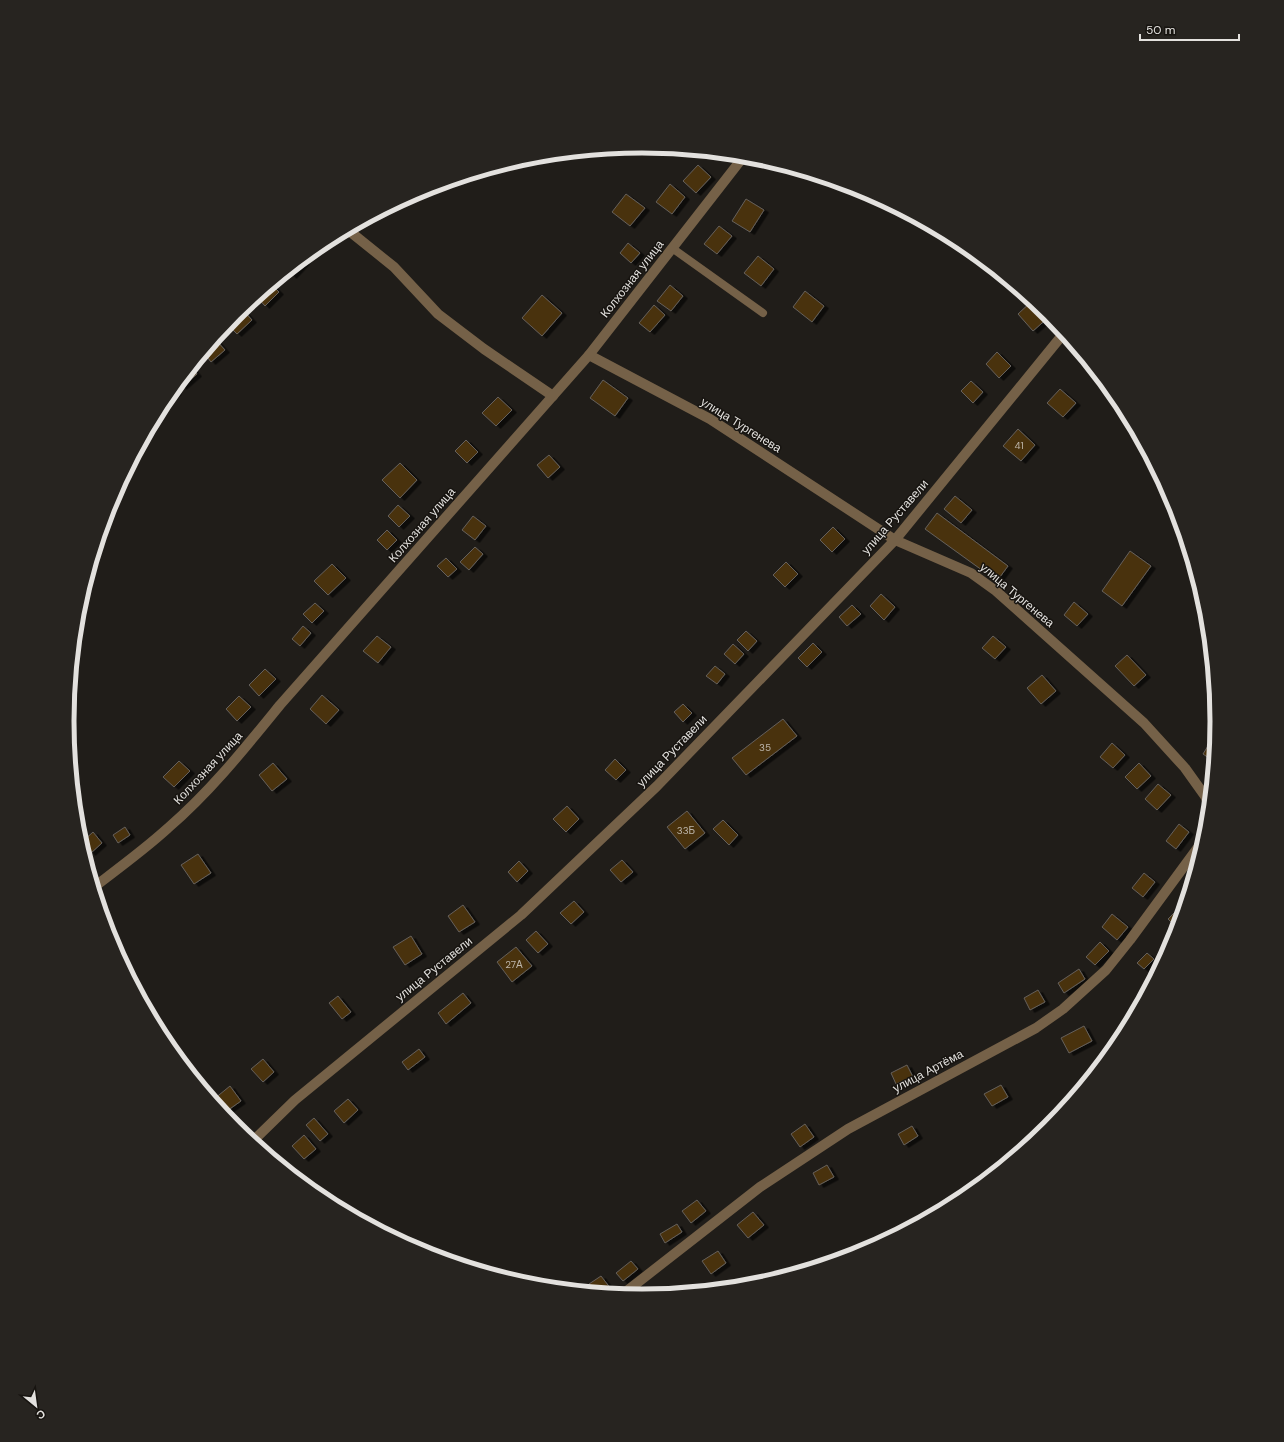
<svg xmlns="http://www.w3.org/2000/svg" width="1284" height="1442" font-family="'DM Sans',sans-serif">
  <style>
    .building { fill: #4a320f; stroke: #65605b; filter: url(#shadow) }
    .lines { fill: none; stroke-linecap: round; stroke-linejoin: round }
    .lane { stroke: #756148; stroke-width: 8 }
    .street { stroke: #756148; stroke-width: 10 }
    .labels { text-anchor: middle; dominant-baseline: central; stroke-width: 3; stroke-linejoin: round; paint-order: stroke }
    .number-label { font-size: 10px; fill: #bdb5aa }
    .street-label { font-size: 12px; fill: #e3e1de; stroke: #171410 }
    .rim { fill: none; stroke: #e3e1de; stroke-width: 5 }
  </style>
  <defs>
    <filter id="shadow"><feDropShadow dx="4.5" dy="2.5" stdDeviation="0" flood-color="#0009"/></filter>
  </defs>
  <rect width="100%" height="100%" fill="#201d19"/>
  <g class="building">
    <polygon points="698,165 711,177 696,193 683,181"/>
    <polygon points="670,184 685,197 672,214 656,202"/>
    <polygon points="626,194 645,208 630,226 612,212"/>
    <polygon points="746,199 764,210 750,232 732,221"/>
    <polygon points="719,226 732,236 717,254 704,244"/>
    <polygon points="628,243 640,253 631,263 620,253"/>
    <polygon points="758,256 774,269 761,286 744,273"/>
    <polygon points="303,259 305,262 292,276 288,271"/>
    <polygon points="272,285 279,292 265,306 257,297"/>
    <polygon points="670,285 683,296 671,311 657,301"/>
    <polygon points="805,291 824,306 812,322 793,307"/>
    <polygon points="542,295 562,313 542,336 522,318"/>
    <polygon points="1032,301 1050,316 1033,331 1018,314"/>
    <polygon points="654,305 665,315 650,332 639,323"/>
    <polygon points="242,309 252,320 237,334 227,324"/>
    <polygon points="215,339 225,350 211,362 204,353"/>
    <polygon points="997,352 1011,366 999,378 986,364"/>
    <polygon points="192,368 197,374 182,387 179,383"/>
    <polygon points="603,380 628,398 615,416 590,398"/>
    <polygon points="971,381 983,392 973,403 961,391"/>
    <polygon points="174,389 177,392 162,406 164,401"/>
    <polygon points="1060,389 1076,403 1063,417 1047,403"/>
    <polygon points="498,397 512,410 496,426 482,413"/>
    <polygon points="1018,429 1035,445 1021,461 1003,446"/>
    <polygon points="466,440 478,452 467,463 455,451"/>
    <polygon points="549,455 560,467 548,478 537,465"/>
    <polygon points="400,463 417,480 400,498 382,480"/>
    <polygon points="955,496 972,510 961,523 944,509"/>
    <polygon points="398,505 410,516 399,527 388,516"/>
    <polygon points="937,513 1008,566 997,581 925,529"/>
    <polygon points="473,516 486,526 475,540 462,530"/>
    <polygon points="833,527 845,539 832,552 820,540"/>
    <polygon points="387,530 397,540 387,550 377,540"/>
    <polygon points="475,547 483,554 469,570 460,562"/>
    <polygon points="1130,551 1151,566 1122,606 1102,591"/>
    <polygon points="446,558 457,569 448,577 437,566"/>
    <polygon points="786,562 798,574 785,587 773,575"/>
    <polygon points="332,564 346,578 328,595 314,581"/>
    <polygon points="881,594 895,607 884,620 870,606"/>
    <polygon points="1074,602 1088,614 1077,626 1064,615"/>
    <polygon points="315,603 324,611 312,623 303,614"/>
    <polygon points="852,605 861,614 847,626 839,617"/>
    <polygon points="303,626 311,633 300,646 292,639"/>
    <polygon points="746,631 757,641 748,651 737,640"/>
    <polygon points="377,636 391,647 378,663 363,651"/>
    <polygon points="993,636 1006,647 995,659 982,648"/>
    <polygon points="813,643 822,652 807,667 798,658"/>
    <polygon points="733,644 744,654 735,664 724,654"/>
    <polygon points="1127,655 1146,675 1134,686 1115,666"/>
    <polygon points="715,666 725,674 717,684 706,676"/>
    <polygon points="265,669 276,679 259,696 249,685"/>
    <polygon points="1042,675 1056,691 1041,704 1027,688"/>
    <polygon points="322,695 339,710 326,724 310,709"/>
    <polygon points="239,696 251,707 237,721 226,709"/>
    <polygon points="683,704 692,713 683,722 674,712"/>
    <polygon points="783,719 797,736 746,775 732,758"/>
    <polygon points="1211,741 1215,744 1213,761 1203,754"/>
    <polygon points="1112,743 1125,755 1113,768 1100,757"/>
    <polygon points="615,759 626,770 616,780 605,770"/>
    <polygon points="179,761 190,771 174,787 163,777"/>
    <polygon points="273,763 287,779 272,791 259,775"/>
    <polygon points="1139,763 1151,776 1137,789 1125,777"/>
    <polygon points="1158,784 1171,795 1157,810 1145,799"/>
    <polygon points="567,806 579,819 566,832 553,819"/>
    <polygon points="687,811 705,833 685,849 667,827"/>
    <polygon points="723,820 738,835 729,845 713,829"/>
    <polygon points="1179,824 1189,832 1176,849 1166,841"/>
    <polygon points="125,827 130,835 118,843 113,835"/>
    <polygon points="93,832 102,843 91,853 82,842"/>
    <polygon points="198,854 211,873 194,884 181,865"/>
    <polygon points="622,860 633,872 621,882 610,870"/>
    <polygon points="519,861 528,871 517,882 508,872"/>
    <polygon points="1144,873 1155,882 1143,897 1132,888"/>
    <polygon points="1187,888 1189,890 1185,902 1180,898"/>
    <polygon points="574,901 584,912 571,924 560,913"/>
    <polygon points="463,905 475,922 459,932 448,916"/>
    <polygon points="1181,906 1183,909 1177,928 1168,919"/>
    <polygon points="1112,914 1128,927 1117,940 1102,927"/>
    <polygon points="536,931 548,944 538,953 526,940"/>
    <polygon points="411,936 422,954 405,965 393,947"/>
    <polygon points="1100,942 1109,951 1095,965 1086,957"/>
    <polygon points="516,947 532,966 512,982 497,962"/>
    <polygon points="1147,953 1154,959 1144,969 1137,963"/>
    <polygon points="1079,969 1085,979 1064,993 1058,983"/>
    <polygon points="1038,990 1045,1002 1030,1010 1024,998"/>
    <polygon points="463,993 471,1003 446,1024 438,1013"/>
    <polygon points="338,996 351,1012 342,1019 329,1003"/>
    <polygon points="1084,1026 1092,1041 1069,1053 1061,1038"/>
    <polygon points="419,1049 425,1057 408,1070 402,1062"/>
    <polygon points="263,1059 274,1072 263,1082 251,1069"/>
    <polygon points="907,1065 913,1077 896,1084 891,1073"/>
    <polygon points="1001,1085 1008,1097 992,1106 984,1094"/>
    <polygon points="230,1086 241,1101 224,1113 214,1099"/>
    <polygon points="348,1099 358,1110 344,1123 334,1111"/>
    <polygon points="314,1118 328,1134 320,1141 306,1125"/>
    <polygon points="805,1124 814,1137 800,1147 791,1134"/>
    <polygon points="912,1126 918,1136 904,1145 898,1134"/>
    <polygon points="304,1135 316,1149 304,1159 292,1146"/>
    <polygon points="827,1165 834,1177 819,1185 813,1173"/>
    <polygon points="697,1200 706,1211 691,1223 682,1211"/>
    <polygon points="753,1212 764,1225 748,1238 737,1225"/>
    <polygon points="677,1224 682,1232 665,1243 660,1234"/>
    <polygon points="718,1251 726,1263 711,1274 702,1261"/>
    <polygon points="631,1261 638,1269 623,1281 616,1273"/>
    <polygon points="601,1276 611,1289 606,1292 594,1291 589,1284"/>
  </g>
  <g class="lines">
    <polyline class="lane" points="672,248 763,313"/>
    <g class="street">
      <polyline points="348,230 394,267 438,314 484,349 553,396"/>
      <polyline points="589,355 710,419 895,540 971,573 996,591 1144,723 1185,768 1205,796 1209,805"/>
      <path d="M94 887C119 868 145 849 168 828 210 792 245 748 280 705L589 355 744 156"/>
      <polyline points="252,1142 295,1100 521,915 657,786 895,540 1064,333"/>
      <polyline points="623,1294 760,1187 848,1129 1036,1028 1063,1009 1106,970 1130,940 1199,846 1206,832"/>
    </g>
  </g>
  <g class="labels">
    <g class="number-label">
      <text x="1019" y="445">41</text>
      <text x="765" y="747">35</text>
      <text x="686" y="830">33Б</text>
      <text x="514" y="964">27А</text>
    </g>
    <g class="street-label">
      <text transform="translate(632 279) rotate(-52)">Колхозная улица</text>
      <text transform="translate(741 425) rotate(32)">улица Тургенева</text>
      <text transform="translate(895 517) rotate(-49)">улица Руставели</text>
      <text transform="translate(422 525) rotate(-49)">Колхозная улица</text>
      <text transform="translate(1017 595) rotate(40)">улица Тургенева</text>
      <text transform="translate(672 751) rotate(-46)">улица Руставели</text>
      <text transform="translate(208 768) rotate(-47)">Колхозная улица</text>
      <text transform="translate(434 969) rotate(-39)">улица Руставели</text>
      <text transform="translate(928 1071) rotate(-28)">улица Артёма</text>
    </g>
  </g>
  <path d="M0 0H1284V1442H0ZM74 721a568 568 0 1 1 1136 0a568 568 0 1 1-1136 0Z" fill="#272420" fill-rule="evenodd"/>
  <path class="rim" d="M74 721a568 568 0 1 1 1136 0a568 568 0 1 1-1136 0Z"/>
  <g transform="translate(36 1406) rotate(151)" stroke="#171410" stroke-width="3" paint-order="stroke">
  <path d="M0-3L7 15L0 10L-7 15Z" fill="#e3e1de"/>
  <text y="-6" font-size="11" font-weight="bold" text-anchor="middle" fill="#e3e1de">С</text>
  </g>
  <path d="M1140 34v6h99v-6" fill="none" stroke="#e3e1de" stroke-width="2"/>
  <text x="1146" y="34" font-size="12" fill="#e3e1de" stroke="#171410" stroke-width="3" paint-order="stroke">50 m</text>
</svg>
